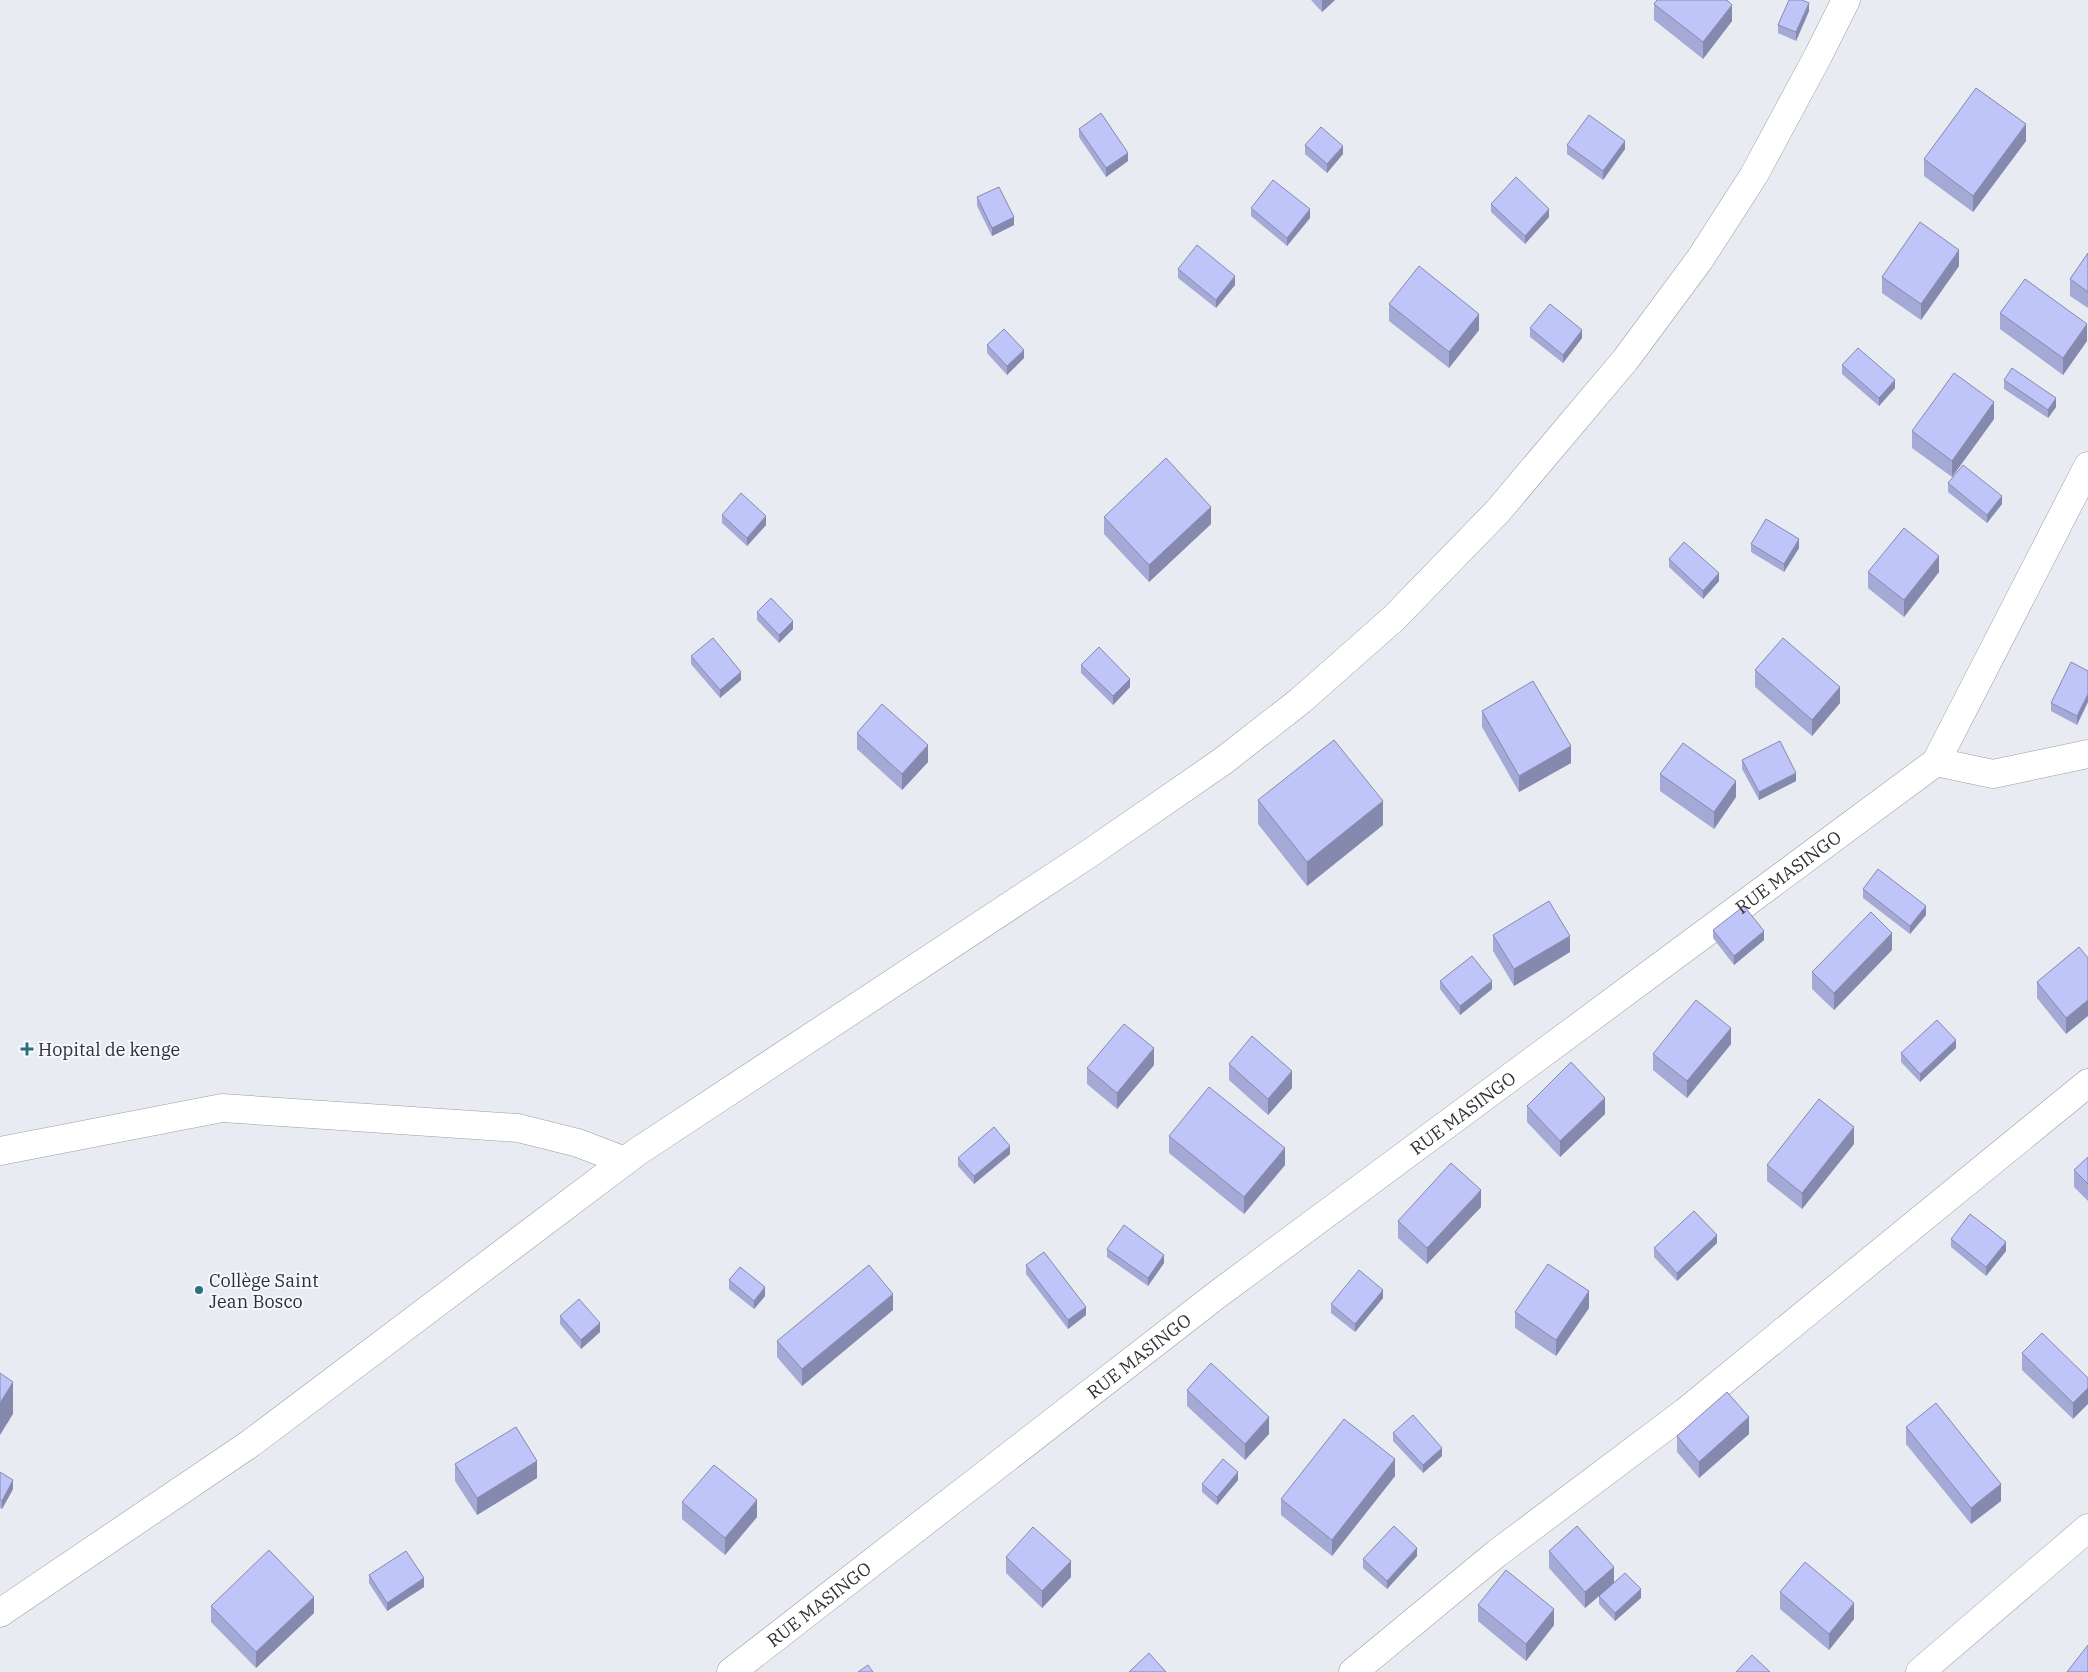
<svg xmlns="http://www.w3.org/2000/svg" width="2088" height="1672" font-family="'IBM Plex Serif',serif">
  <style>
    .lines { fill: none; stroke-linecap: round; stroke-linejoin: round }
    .street-casing { stroke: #9b9ca4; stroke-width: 29 }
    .secondary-casing { stroke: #9b9ca4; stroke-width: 29 }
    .street { stroke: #fff; stroke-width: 28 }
    .secondary { stroke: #fff; stroke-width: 28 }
    .wall { fill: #a4a9d6 }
    .shaded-wall { fill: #8689ae }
    .building { fill: #bfc4f9; stroke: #8689ae }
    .poi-dot { fill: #2a717d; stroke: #f7f8ff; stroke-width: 2 }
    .labels { text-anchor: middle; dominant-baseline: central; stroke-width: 4; stroke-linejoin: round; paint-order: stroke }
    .street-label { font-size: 18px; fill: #2f3033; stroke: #f7f8ff }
    .poi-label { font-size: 18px; fill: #2f3033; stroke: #f7f8ff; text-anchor: start }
  </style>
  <rect width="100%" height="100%" fill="#e9ebf3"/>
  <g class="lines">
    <defs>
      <g id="street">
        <polyline points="1936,762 1993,774 2088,754"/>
        <polyline points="0,1151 222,1108 518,1128 578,1143 625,1161"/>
        <path id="s1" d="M731 1672 1218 1294 1936 762 2088 466"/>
        <polyline points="1353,1672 1496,1554 1685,1412 2088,1083"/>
        <polyline points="1920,1672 2088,1528"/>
      </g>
      <polyline id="secondary" points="0,1613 251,1443 637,1152 1090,853 1223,761 1300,701 1394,618 1498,511 1626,359 1700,259 1754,175 1818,56 1846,0"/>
    </defs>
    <use href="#street" class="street-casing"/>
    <use href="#secondary" class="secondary-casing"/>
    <use href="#street" class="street"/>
    <use href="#secondary" class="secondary"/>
  </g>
  <g class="wall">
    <polygon points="1311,0 1335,0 1322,12"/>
    <polygon points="1654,4 1732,21 1703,59 1654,20"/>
    <polygon points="1809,11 1796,41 1778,33 1778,25"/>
    <polygon points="1079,129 1128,161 1106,177 1079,137"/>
    <polygon points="2026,141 1973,212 1924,176 1924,159"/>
    <polygon points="1305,145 1343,154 1327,173 1305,154"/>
    <polygon points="1567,145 1625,149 1603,180 1567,154"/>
    <polygon points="977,197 1014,225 992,236 977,206"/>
    <polygon points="1491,204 1549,217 1525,244 1491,212"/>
    <polygon points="1251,208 1310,218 1287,246 1251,216"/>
    <polygon points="2088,253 2088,308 2070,296 2070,279"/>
    <polygon points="1959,266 1921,320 1882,293 1882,277"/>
    <polygon points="1178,269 1235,285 1216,308 1178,278"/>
    <polygon points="1389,304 1479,330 1449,368 1389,321"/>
    <polygon points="2000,313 2087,341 2063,375 2000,329"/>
    <polygon points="1530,328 1582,338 1563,363 1530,337"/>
    <polygon points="987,345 1024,358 1007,375 987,353"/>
    <polygon points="1842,365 1895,388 1879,406 1842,374"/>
    <polygon points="2004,380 2056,407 2048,418 2004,389"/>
    <polygon points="1994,419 1952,477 1912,448 1912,431"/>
    <polygon points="1948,483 2002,504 1987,523 1948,492"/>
    <polygon points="722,515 766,525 747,546 722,523"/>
    <polygon points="1104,517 1211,524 1149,582 1104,534"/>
    <polygon points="1751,544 1799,548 1784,572 1751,552"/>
    <polygon points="1669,559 1719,581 1703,599 1669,567"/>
    <polygon points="1868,572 1939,572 1904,617 1868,588"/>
    <polygon points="757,612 793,629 779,643 757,620"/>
    <polygon points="691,656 741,680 720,698 691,664"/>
    <polygon points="1081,665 1130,687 1113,705 1081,673"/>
    <polygon points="1755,670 1840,703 1812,736 1755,687"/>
    <polygon points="2088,671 2077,725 2051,711 2051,703"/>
    <polygon points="1482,711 1571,763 1519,792 1482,727"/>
    <polygon points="857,733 928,762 902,790 857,749"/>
    <polygon points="1742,760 1796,781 1759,800 1742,769"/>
    <polygon points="1660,774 1736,797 1714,829 1660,791"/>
    <polygon points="1258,800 1383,825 1307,886 1258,824"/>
    <polygon points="1863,889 1926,915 1910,934 1863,898"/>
    <polygon points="1713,930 1764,940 1734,965 1713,938"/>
    <polygon points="1493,935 1570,952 1514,986 1493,951"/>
    <polygon points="2079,947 2066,1034 2037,998 2037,982"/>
    <polygon points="1892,950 1834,1010 1812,989 1812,972"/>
    <polygon points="1440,981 1492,989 1460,1015 1440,989"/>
    <polygon points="1731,1044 1687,1098 1653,1070 1653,1054"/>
    <polygon points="1956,1048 1920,1082 1901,1062 1901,1053"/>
    <polygon points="1229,1064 1292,1088 1268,1115 1229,1080"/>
    <polygon points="1154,1065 1117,1109 1087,1084 1087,1068"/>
    <polygon points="1527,1106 1605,1114 1560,1157 1527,1122"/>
    <polygon points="1169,1136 1285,1165 1244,1214 1169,1153"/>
    <polygon points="1854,1144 1802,1209 1767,1181 1767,1165"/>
    <polygon points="1010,1154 974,1184 958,1166 958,1158"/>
    <polygon points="2088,1157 2088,1201 2074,1187 2074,1170"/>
    <polygon points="1481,1207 1427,1264 1398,1238 1398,1221"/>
    <polygon points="1951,1239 2006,1251 1986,1276 1951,1247"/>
    <polygon points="1717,1243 1677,1281 1654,1257 1654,1248"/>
    <polygon points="1107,1249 1164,1263 1148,1286 1107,1257"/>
    <polygon points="1026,1265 1086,1315 1068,1329 1026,1274"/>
    <polygon points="729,1280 765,1296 754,1309 729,1289"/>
    <polygon points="1383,1298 1355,1332 1331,1313 1331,1304"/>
    <polygon points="1589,1308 1556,1356 1515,1328 1515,1312"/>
    <polygon points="893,1310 802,1386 777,1357 777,1341"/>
    <polygon points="560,1316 600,1332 581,1349 560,1324"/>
    <polygon points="2022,1353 2088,1378 2073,1419 2022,1370"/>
    <polygon points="1187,1390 1269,1434 1245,1460 1187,1406"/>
    <polygon points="1906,1427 2001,1501 1971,1524 1906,1444"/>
    <polygon points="1393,1433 1442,1456 1423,1473 1393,1441"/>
    <polygon points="1749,1434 1699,1478 1677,1452 1677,1436"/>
    <polygon points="455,1464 537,1478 477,1515 455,1481"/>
    <polygon points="0,1472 13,1489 2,1509 0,1508"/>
    <polygon points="1395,1476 1332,1556 1281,1515 1281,1499"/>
    <polygon points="1238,1480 1217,1505 1202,1492 1202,1484"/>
    <polygon points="682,1502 757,1517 725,1555 682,1519"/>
    <polygon points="1549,1551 1614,1583 1585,1608 1549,1568"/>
    <polygon points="1417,1556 1387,1589 1363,1568 1363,1559"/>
    <polygon points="1006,1557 1071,1577 1042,1608 1006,1573"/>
    <polygon points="369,1575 424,1587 387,1611 369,1583"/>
    <polygon points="1780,1592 1854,1619 1829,1650 1780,1609"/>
    <polygon points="1599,1596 1641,1598 1615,1621 1599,1604"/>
    <polygon points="1478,1605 1554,1625 1526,1661 1478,1621"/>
    <polygon points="211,1606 314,1613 256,1668 211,1622"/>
  </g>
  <g class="shaded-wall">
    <polygon points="1322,0 1335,0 1322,12"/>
    <polygon points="1809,3 1809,11 1796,41 1796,32"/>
    <polygon points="1732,5 1732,21 1703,59 1703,42"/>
    <polygon points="2026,124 2026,141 1973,212 1973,196"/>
    <polygon points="1625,141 1625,149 1603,180 1603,171"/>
    <polygon points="1343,146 1343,154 1327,173 1327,164"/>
    <polygon points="1128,153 1128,161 1106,177 1106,168"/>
    <polygon points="1310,209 1310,218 1287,246 1287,238"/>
    <polygon points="1549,209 1549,217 1525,244 1525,236"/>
    <polygon points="1014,217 1014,225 992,236 992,228"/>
    <polygon points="1959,250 1959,266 1921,320 1921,304"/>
    <polygon points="1235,276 1235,285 1216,308 1216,300"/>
    <polygon points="1479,314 1479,330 1449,368 1449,352"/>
    <polygon points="2087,324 2087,341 2063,375 2063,358"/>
    <polygon points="1582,330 1582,338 1563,363 1563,355"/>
    <polygon points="1024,350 1024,358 1007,375 1007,366"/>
    <polygon points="1895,380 1895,388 1879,406 1879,398"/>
    <polygon points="2056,398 2056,407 2048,418 2048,410"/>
    <polygon points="1994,402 1994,419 1952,477 1952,461"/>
    <polygon points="2002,496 2002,504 1987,523 1987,515"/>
    <polygon points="1211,507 1211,524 1149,582 1149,565"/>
    <polygon points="766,516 766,525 747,546 747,538"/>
    <polygon points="1799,539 1799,548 1784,572 1784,564"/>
    <polygon points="1939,556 1939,572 1904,617 1904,600"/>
    <polygon points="1719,573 1719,581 1703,599 1703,591"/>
    <polygon points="793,621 793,629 779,643 779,635"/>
    <polygon points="741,672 741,680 720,698 720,690"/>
    <polygon points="1130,679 1130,687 1113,705 1113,696"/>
    <polygon points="1840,687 1840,703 1812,736 1812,720"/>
    <polygon points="2088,694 2088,702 2077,725 2077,716"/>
    <polygon points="928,745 928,762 902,790 902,774"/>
    <polygon points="1571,746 1571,763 1519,792 1519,776"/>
    <polygon points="1796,773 1796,781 1759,800 1759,792"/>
    <polygon points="1736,781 1736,797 1714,829 1714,812"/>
    <polygon points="1383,801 1383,825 1307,886 1307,862"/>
    <polygon points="1926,906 1926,915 1910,934 1910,926"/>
    <polygon points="1764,931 1764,940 1734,965 1734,956"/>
    <polygon points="1892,933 1892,950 1834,1010 1834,993"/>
    <polygon points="1570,936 1570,952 1514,986 1514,969"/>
    <polygon points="1492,981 1492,989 1460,1015 1460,1006"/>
    <polygon points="2088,1000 2088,1016 2066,1034 2066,1018"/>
    <polygon points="1731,1028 1731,1044 1687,1098 1687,1081"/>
    <polygon points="1956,1040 1956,1048 1920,1082 1920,1074"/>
    <polygon points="1154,1048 1154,1065 1117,1109 1117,1093"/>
    <polygon points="1292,1071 1292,1088 1268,1115 1268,1099"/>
    <polygon points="1605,1098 1605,1114 1560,1157 1560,1141"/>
    <polygon points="1854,1127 1854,1144 1802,1209 1802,1193"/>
    <polygon points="1010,1146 1010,1154 974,1184 974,1176"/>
    <polygon points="1285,1148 1285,1165 1244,1214 1244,1197"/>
    <polygon points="1481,1190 1481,1207 1427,1264 1427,1248"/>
    <polygon points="1717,1235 1717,1243 1677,1281 1677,1273"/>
    <polygon points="2006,1242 2006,1251 1986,1276 1986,1267"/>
    <polygon points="1164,1255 1164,1263 1148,1286 1148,1278"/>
    <polygon points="765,1287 765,1296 754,1309 754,1301"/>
    <polygon points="1383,1290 1383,1298 1355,1332 1355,1324"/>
    <polygon points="1589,1291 1589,1308 1556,1356 1556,1340"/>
    <polygon points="893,1294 893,1310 802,1386 802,1369"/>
    <polygon points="1086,1307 1086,1315 1068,1329 1068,1320"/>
    <polygon points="600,1323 600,1332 581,1349 581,1340"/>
    <polygon points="13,1382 13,1414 0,1435 0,1403"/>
    <polygon points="2088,1388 2088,1404 2073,1419 2073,1403"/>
    <polygon points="1269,1417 1269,1434 1245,1460 1245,1444"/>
    <polygon points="1749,1417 1749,1434 1699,1478 1699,1462"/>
    <polygon points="1442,1448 1442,1456 1423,1473 1423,1465"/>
    <polygon points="1395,1459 1395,1476 1332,1556 1332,1540"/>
    <polygon points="537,1461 537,1478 477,1515 477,1498"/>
    <polygon points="1238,1472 1238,1480 1217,1505 1217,1497"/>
    <polygon points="13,1480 13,1489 2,1509 2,1501"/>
    <polygon points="2001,1484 2001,1501 1971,1524 1971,1508"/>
    <polygon points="757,1500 757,1517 725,1555 725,1538"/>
    <polygon points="1417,1548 1417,1556 1387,1589 1387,1581"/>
    <polygon points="1071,1561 1071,1577 1042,1608 1042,1591"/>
    <polygon points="1614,1567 1614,1583 1585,1608 1585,1592"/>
    <polygon points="424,1578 424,1587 387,1611 387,1603"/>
    <polygon points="1641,1589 1641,1598 1615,1621 1615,1613"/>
    <polygon points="314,1597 314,1613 256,1668 256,1652"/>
    <polygon points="1854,1603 1854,1619 1829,1650 1829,1634"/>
    <polygon points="1554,1609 1554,1625 1526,1661 1526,1644"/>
  </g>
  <g class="building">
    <polygon points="1657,0 1727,0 1732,5 1703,42 1654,4"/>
    <polygon points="1789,0 1802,0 1809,3 1796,32 1778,25"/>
    <polygon points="1976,88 2026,124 1973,196 1924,159"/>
    <polygon points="1101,113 1128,153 1106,168 1079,129"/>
    <polygon points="1589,115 1625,141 1603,171 1567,145"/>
    <polygon points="1321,127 1343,146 1327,164 1305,145"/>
    <polygon points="1516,177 1549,209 1525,236 1491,204"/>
    <polygon points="1273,180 1310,209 1287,238 1251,208"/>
    <polygon points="999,187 1014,217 992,228 977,197"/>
    <polygon points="1920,222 1959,250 1921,304 1882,277"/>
    <polygon points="1197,245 1235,276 1216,300 1178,269"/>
    <polygon points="2088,253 2088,292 2070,279"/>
    <polygon points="1419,266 1479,314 1449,352 1389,304"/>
    <polygon points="2025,279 2087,324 2063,358 2000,313"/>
    <polygon points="1550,304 1582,330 1563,355 1530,328"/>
    <polygon points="1004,329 1024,350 1007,366 987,345"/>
    <polygon points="1858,348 1895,380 1879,398 1842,365"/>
    <polygon points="2012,368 2056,398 2048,410 2004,380"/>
    <polygon points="1954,373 1994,402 1952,461 1912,431"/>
    <polygon points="1166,458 1211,507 1149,565 1104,517"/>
    <polygon points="1963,465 2002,496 1987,515 1948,483"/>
    <polygon points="741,493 766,516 747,538 722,515"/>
    <polygon points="1766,519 1799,539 1784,564 1751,544"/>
    <polygon points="1904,528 1939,556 1904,600 1868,572"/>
    <polygon points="1684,542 1719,573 1703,591 1669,559"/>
    <polygon points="771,598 793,621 779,635 757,612"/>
    <polygon points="713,638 741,672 720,690 691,656"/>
    <polygon points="1783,638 1840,687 1812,720 1755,670"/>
    <polygon points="1099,647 1130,679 1113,696 1081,665"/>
    <polygon points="2071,662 2088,671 2088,694 2077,716 2051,703"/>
    <polygon points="1533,681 1571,746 1519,776 1482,711"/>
    <polygon points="882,704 928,745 902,774 857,733"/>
    <polygon points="1334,740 1383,801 1307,862 1258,800"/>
    <polygon points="1780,741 1796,773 1759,792 1742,760"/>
    <polygon points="1683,743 1736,781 1714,812 1660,774"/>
    <polygon points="1878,869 1926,906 1910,926 1863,889"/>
    <polygon points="1549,901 1570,936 1514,969 1493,935"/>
    <polygon points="1744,906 1764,931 1734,956 1713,930"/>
    <polygon points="1871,912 1892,933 1834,993 1812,972"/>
    <polygon points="2079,947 2088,958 2088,1000 2066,1018 2037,982"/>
    <polygon points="1472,956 1492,981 1460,1006 1440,981"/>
    <polygon points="1696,1000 1731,1028 1687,1081 1653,1054"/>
    <polygon points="1937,1020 1956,1040 1920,1074 1901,1053"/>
    <polygon points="1124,1024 1154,1048 1117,1093 1087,1068"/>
    <polygon points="1252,1036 1292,1071 1268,1099 1229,1064"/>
    <polygon points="1571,1062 1605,1098 1560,1141 1527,1106"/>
    <polygon points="1209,1087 1285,1148 1244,1197 1169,1136"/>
    <polygon points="1819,1099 1854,1127 1802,1193 1767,1165"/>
    <polygon points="994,1127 1010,1146 974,1176 958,1158"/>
    <polygon points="2088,1157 2088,1184 2074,1170"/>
    <polygon points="1451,1163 1481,1190 1427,1248 1398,1221"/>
    <polygon points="1694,1211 1717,1235 1677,1273 1654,1248"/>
    <polygon points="1970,1214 2006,1242 1986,1267 1951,1239"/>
    <polygon points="1124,1225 1164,1255 1148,1278 1107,1249"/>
    <polygon points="1044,1252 1086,1307 1068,1320 1026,1265"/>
    <polygon points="1548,1264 1589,1291 1556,1340 1515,1312"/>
    <polygon points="869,1265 893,1294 802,1369 777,1341"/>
    <polygon points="740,1267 765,1287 754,1301 729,1280"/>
    <polygon points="1359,1270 1383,1290 1355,1324 1331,1304"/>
    <polygon points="579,1299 600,1323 581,1340 560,1316"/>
    <polygon points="2042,1333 2088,1378 2088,1388 2073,1403 2022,1353"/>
    <polygon points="1211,1363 1269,1417 1245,1444 1187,1390"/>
    <polygon points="0,1373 13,1382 0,1403"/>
    <polygon points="1727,1392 1749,1417 1699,1462 1677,1436"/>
    <polygon points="1936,1403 2001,1484 1971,1508 1906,1427"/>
    <polygon points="1413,1415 1442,1448 1423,1465 1393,1433"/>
    <polygon points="1344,1419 1395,1459 1332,1540 1281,1499"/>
    <polygon points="516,1427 537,1461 477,1498 455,1464"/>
    <polygon points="1223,1459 1238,1472 1217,1497 1202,1484"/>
    <polygon points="714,1465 757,1500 725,1538 682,1502"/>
    <polygon points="0,1472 13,1480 2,1501 0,1499"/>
    <polygon points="1394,1526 1417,1548 1387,1581 1363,1559"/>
    <polygon points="1577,1526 1614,1567 1585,1592 1549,1551"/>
    <polygon points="1033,1527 1071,1561 1042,1591 1006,1557"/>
    <polygon points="269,1550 314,1597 256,1652 211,1606"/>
    <polygon points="406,1551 424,1578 387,1603 369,1575"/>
    <polygon points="1805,1562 1854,1603 1829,1634 1780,1592"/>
    <polygon points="1506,1570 1554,1609 1526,1644 1478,1605"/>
    <polygon points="1625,1573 1641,1589 1615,1613 1599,1596"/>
    <polygon points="2088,1645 2088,1672 2067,1672"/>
    <polygon points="1149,1653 1166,1672 1129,1672"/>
    <polygon points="1752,1655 1770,1672 1736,1672"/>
    <polygon points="868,1665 873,1672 858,1672"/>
  </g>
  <g class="poi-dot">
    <path d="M24.5 1041.5h5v5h5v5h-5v5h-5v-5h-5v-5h5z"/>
    <circle cx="199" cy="1290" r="5"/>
  </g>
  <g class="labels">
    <g class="street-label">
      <text stroke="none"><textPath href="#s1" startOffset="1326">RUE MASINGO</textPath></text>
      <text stroke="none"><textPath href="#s1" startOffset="921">RUE MASINGO</textPath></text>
      <text stroke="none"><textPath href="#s1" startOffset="516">RUE MASINGO</textPath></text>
      <text stroke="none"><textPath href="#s1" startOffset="111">RUE MASINGO</textPath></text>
    </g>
    <g class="poi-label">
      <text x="38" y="1049">Hopital de kenge</text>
      <text x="209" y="1280">Collège Saint<tspan x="209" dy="21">Jean Bosco</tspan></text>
    </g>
  </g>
</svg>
